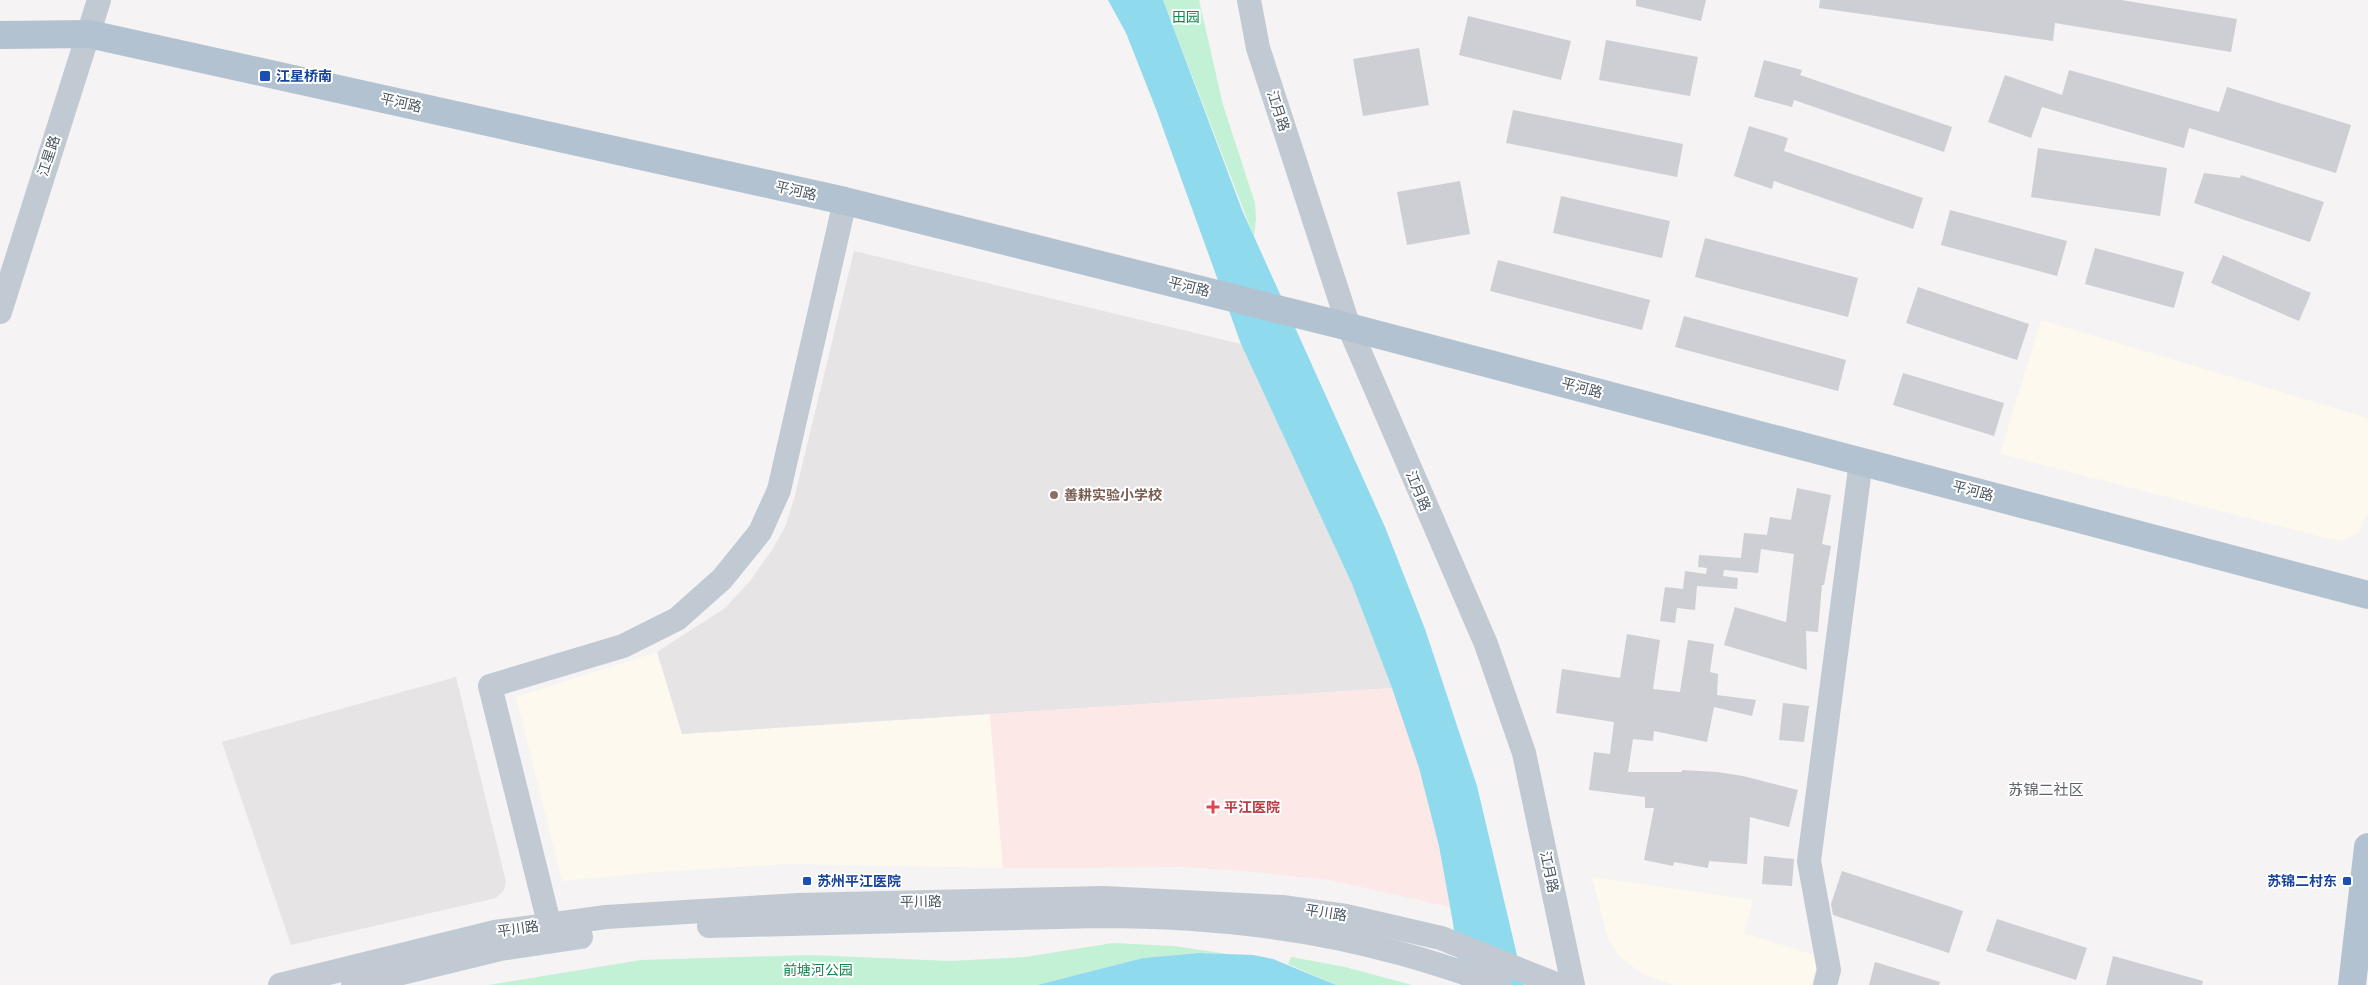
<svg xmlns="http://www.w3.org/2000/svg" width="2368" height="985" font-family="Figtree,'Noto Sans SC',sans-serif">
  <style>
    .commercial { fill: #fdf9ef }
    .education { fill: #e6e4e5 }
    .medical { fill: #fce8e6 }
    .green { fill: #c3f1d5 }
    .water { fill: #90daee }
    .building { fill: #cdcfd5 }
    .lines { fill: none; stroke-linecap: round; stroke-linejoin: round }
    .minor { stroke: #c1cad2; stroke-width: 24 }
    .major { stroke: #b3c2d1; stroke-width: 28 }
    .transit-dot { fill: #1a4fb4; stroke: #fff; stroke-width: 2 }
    .education-dot { fill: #8d6e63; stroke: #fff; stroke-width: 2 }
    .health-dot { fill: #e0444e; stroke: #fff; stroke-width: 2 }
    .labels { text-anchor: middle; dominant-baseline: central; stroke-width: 4; stroke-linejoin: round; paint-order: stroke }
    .park-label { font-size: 14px; fill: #17864f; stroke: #fff }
    .transit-label { font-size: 14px; font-weight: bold; fill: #164399; stroke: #fff; text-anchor: start }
    .street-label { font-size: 14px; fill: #4a5661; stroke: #fff }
    .education-label { font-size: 14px; font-weight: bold; fill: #785e54; stroke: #fff; text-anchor: start }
    .health-label { font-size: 14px; font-weight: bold; fill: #be3a42; stroke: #fff; text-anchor: start }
    .neighbourhood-label { font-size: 15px; fill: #5f6368; stroke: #fff }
  </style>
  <rect width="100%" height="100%" fill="#f5f3f3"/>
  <g class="commercial">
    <polygon points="2041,320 2368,418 2368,511 2360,531 2343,541 2330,539 2000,454"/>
    <polygon points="657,652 682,734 990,714 1003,868 788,864 656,872 562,881 516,697"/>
    <polygon points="1592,877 1753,900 1744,933 1820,957 1810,985 1674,985 1643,974 1620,957 1608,939"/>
  </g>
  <g class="education">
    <polygon points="854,251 1241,344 1352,584 1392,688 682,734 657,652 725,608 750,581 772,550 786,525 794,499"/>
    <polygon points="456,677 506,882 504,890 496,898 291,945 222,742"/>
  </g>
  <polygon class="medical" points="1392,688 1419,768 1439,846 1450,907 1330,880 1245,871 1183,867 1003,868 990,714"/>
  <g class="green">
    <polygon points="1163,0 1199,0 1223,105 1255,203 1256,219 1254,237"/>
    <polygon points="1113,943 1174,946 1228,954 1199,953 1143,958 1037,985 488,985 641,960 810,955 950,961 989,959 1025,957"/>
    <polygon points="1291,957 1345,967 1412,985 1336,985 1288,964"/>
  </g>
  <g class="water">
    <polygon points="1108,0 1163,0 1242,210 1385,527 1425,629 1477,786 1524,985 1461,985 1453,923 1439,846 1419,768 1392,688 1352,584 1241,344 1156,109 1126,33"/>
    <polygon points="1199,953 1253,955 1273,959 1336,985 1037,985 1143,958"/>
  </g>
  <g class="building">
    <polygon points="1636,0 1706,0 1701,21 1636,6"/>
    <polygon points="1820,0 2121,0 2237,19 2231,52 2055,23 2053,41 1819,8"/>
    <polygon points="1468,16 1571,41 1561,80 1459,55"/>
    <polygon points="1606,40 1698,57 1690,96 1599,80"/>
    <polygon points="1419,48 1429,105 1363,116 1353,59"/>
    <polygon points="1764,60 1802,70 1800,75 1952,127 1944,152 1794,100 1792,107 1754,97"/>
    <polygon points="2069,70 2219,112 2227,87 2351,125 2336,173 2189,128 2184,148 2042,107 2031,138 1988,122 2005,75 2062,95"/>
    <polygon points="1513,110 1683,144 1677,177 1506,143"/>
    <polygon points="1749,126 1788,138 1784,151 1923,198 1913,229 1774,181 1772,189 1734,176"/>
    <polygon points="2038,148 2167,168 2160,216 2031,197"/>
    <polygon points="2204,173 2240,178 2241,175 2324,202 2310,242 2194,203"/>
    <polygon points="1460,181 1470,234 1407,245 1397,192"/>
    <polygon points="1561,196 1670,221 1662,258 1553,233"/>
    <polygon points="1950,210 2067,241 2057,276 1941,245"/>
    <polygon points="1705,238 1858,278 1848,317 1695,277"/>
    <polygon points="2095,248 2184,272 2174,308 2085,284"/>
    <polygon points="2223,255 2311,293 2299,321 2211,283"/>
    <polygon points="1498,260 1650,300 1642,330 1490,291"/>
    <polygon points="1918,287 2029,324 2017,360 1906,323"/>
    <polygon points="1684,316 1846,360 1838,391 1675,347"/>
    <polygon points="1903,373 2004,403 1994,436 1893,405"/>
    <polygon points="1797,488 1831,495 1822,544 1831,546 1824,585 1822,585 1818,632 1806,631 1807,670 1724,645 1735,607 1786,622 1794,554 1761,549 1758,573 1724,570 1723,576 1738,578 1737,589 1697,586 1695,610 1677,608 1675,623 1660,621 1665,587 1683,589 1685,571 1706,574 1707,568 1698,567 1699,555 1741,558 1744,533 1767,535 1770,517 1791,520"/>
    <polygon points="1627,634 1660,640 1653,689 1680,692 1688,640 1714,644 1710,672 1718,674 1717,695 1756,700 1752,716 1714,707 1707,742 1654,731 1653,741 1633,739 1628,772 1682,772 1682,770 1717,772 1743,776 1798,790 1789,827 1750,817 1747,864 1709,861 1708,868 1674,862 1673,866 1644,860 1654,808 1645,808 1645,797 1589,790 1594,752 1610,754 1614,722 1556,713 1562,669 1620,678"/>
    <polygon points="1783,703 1809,706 1804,742 1779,740"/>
    <polygon points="1764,856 1794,859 1792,886 1762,884"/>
    <polygon points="1842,871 1963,911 1949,953 1833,915 1831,904"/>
    <polygon points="1997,919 2087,948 2076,980 1986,951"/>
    <polygon points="2113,956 2203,981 2202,985 2106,985"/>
    <polygon points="1875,962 1940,982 1939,985 1869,985"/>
  </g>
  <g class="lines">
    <g class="minor">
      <polyline points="1249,0 1258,48 1349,327 1486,644 1524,753 1573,985"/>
      <polyline points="0,312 99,0"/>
      <path d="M709 926 1098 916C1195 916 1301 926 1395 952 1430 961 1465 973 1500 985"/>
      <polyline points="553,939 490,686 623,646 677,619 722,579 760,532 779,490 845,201"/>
      <polyline points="280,985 495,932 606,917 798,905 1104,898 1282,907 1346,916 1441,938 1558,985"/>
      <polyline points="353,985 500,949 581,937"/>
      <polyline points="1825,985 1829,970 1809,861 1861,461"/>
    </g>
    <g class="major">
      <polyline points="0,35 89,34 845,201 1349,327 2368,595"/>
      <polyline points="2352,985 2368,847"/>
    </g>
  </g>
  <g class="transit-dot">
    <rect x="259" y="70" width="12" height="12" rx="2.5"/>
    <rect x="802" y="876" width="10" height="10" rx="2.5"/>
    <rect x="2342" y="876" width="10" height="10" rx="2.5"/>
  </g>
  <circle class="education-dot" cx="1054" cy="495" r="5"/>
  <path class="health-dot" d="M1210.5 799.5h5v5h5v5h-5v5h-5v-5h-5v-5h5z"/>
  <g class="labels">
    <g class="park-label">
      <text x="1186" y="17">田园</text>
      <text x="818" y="970">前塘河公园</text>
    </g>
    <g class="transit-label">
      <text x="276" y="76">江星桥南</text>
      <text x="817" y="881">苏州平江医院</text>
      <text x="2337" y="881" text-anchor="end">苏锦二村东</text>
    </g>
    <g class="street-label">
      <text transform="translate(401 103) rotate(13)">平河路</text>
      <text transform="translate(1278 111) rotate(72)">江月路</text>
      <text transform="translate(49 156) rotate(-72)">江星路</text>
      <text transform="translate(796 191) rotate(13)">平河路</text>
      <text transform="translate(1189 287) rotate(14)">平河路</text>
      <text transform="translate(1582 388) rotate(15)">平河路</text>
      <text transform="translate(1418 491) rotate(67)">江月路</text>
      <text transform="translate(1973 491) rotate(15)">平河路</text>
      <text transform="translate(1549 872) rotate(78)">江月路</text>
      <text transform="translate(921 902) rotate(-1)">平川路</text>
      <text transform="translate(1326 913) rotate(9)">平川路</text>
      <text transform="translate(518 929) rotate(-8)">平川路</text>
    </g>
    <g class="education-label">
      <text x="1064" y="495">善耕实验小学校</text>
    </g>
    <g class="health-label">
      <text x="1224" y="807">平江医院</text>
    </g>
    <g class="neighbourhood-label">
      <text x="2046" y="790">苏锦二社区</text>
    </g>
  </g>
</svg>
